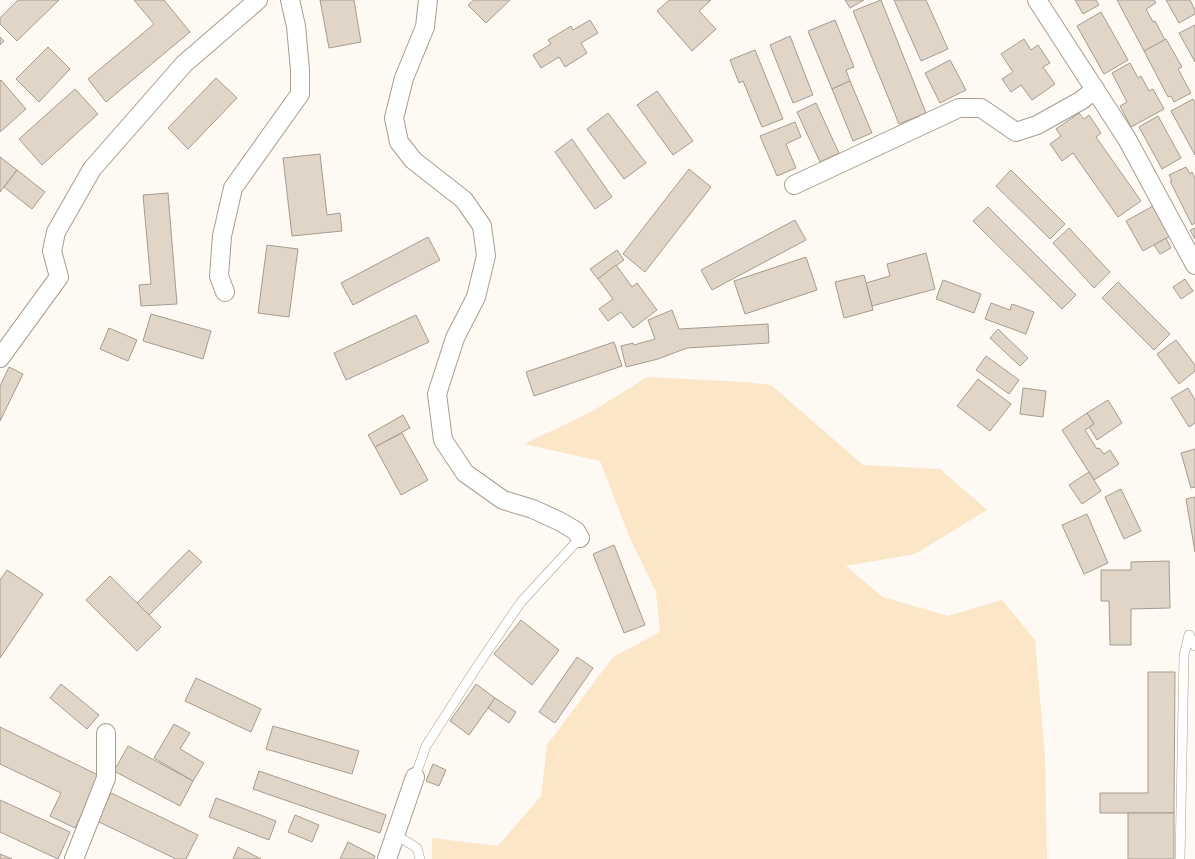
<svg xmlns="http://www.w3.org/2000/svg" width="1195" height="859" font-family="Cabin,sans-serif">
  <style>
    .green { fill: #fce6c8 }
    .building { fill: #e0d5c7; stroke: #a69c8e }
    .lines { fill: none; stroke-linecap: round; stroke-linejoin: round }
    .service-casing { stroke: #a79d8f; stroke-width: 10 }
    .minor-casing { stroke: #a79d8f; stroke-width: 20 }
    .service { stroke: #fff; stroke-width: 9 }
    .minor { stroke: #fff; stroke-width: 18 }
  </style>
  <rect width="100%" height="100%" fill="#fef9f3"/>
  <polygon class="green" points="647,377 744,382 771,385 863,465 940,469 987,510 915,554 846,566 883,597 948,616 1002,600 1035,640 1045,757 1047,859 432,859 432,838 498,846 541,796 547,745 613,657 660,632 656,592 629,536 600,461 524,444 591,412"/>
  <g class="building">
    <polygon points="18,0 59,0 17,41 0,24 0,18"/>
    <polygon points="134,0 164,0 190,32 106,102 88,79 154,24"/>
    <polygon points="320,0 354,0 361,42 329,48"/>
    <polygon points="474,0 510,0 486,23 468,5"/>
    <polygon points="669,0 711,0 699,11 716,29 692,51 657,11"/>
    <polygon points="845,0 864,0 850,8"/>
    <polygon points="881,0 926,113 899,124 853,11"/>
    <polygon points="894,0 926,0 948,49 921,61"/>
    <polygon points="1075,0 1096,0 1099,5 1083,14"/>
    <polygon points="1117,0 1154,0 1156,3 1146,9 1153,22 1155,21 1165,40 1144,51"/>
    <polygon points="1166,0 1190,0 1195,10 1195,14 1179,23"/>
    <polygon points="1101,12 1128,60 1104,74 1077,26"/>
    <polygon points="590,20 598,33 581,43 587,53 565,67 559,57 541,68 533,55 551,44 548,40 571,26 573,30"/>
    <polygon points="835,20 854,67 846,70 850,81 832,89 808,31"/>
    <polygon points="1195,25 1195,62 1179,33"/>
    <polygon points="790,36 813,95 793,103 770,45"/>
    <polygon points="0,37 4,41 0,45"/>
    <polygon points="1024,39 1031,50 1038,45 1050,63 1043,67 1055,84 1032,100 1021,85 1011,92 1002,79 1013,72 1001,54"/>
    <polygon points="1166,39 1182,67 1178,69 1191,93 1174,102 1171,96 1168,97 1144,51"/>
    <polygon points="48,47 70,69 39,102 16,79"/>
    <polygon points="755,50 783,119 762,127 743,81 739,83 730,60"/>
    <polygon points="950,60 966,90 940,103 925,73"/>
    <polygon points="1130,63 1138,78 1141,76 1149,91 1153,89 1164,109 1131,127 1120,106 1127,102 1112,73"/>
    <polygon points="216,78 237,98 188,149 168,128"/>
    <polygon points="1,80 26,109 0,132 0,81"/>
    <polygon points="850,81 872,133 853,141 832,89"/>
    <polygon points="75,89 98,114 42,165 19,139"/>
    <polygon points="657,91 693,141 673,155 637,105"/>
    <polygon points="1193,99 1195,102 1195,155 1171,111"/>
    <polygon points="816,103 839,153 820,162 797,112"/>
    <polygon points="608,113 646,163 624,179 587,129"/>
    <polygon points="1079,113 1084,119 1089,115 1101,133 1096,137 1141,201 1118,217 1073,153 1062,161 1050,144 1061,136 1056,129"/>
    <polygon points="1158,116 1181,158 1162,169 1139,127"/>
    <polygon points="795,122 801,137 786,144 796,168 777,176 760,136"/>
    <polygon points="572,139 612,197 595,209 555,152"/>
    <polygon points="320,154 327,215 340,213 342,231 292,236 283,158"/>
    <polygon points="0,157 17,170 0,192"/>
    <polygon points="1186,167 1190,174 1192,172 1195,178 1195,223 1192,225 1170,181 1172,181 1169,175"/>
    <polygon points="689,169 711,187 645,272 623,254"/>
    <polygon points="17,170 45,192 32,209 4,187"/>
    <polygon points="1011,170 1065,224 1050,239 996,186"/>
    <polygon points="168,193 177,304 141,306 139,285 151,284 143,195"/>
    <polygon points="1153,206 1170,236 1143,251 1126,221"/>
    <polygon points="988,207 1076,295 1062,309 973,221"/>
    <polygon points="795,220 806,240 712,290 701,270"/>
    <polygon points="1069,228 1110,272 1094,288 1053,243"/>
    <polygon points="1195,228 1195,239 1190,230"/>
    <polygon points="428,237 440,260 353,305 341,283"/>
    <polygon points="1166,238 1171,248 1160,254 1154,245"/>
    <polygon points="267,245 298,249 289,317 258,313"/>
    <polygon points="617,250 624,260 598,279 590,269"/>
    <polygon points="926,253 935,289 872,306 866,283 890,276 887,264"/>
    <polygon points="806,257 817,290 745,314 734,281"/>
    <polygon points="616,265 632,287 637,283 657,310 633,328 621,312 608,321 599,309 613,299 598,279"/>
    <polygon points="864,275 873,310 844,318 835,282"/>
    <polygon points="1185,279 1193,291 1181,299 1173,287"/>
    <polygon points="943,280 981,294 974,313 936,299"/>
    <polygon points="1118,282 1170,334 1154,350 1102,298"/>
    <polygon points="991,303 1010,310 1012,304 1034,312 1026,334 985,319"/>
    <polygon points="672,310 679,329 768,324 769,343 687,348 658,359 626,367 621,346 633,343 634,345 655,339 648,320"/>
    <polygon points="151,314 211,331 203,359 143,341"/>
    <polygon points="416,315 429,342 346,380 334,353"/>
    <polygon points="109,328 137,340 128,361 100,349"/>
    <polygon points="998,329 1028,358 1020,366 990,338"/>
    <polygon points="1176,340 1195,365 1195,371 1179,384 1157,354"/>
    <polygon points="614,342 622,366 534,396 526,372"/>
    <polygon points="986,356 1019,380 1009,394 976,370"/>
    <polygon points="9,367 23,374 0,421 0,386"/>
    <polygon points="978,379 1011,404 990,431 957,406"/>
    <polygon points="1023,388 1046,391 1043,417 1020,414"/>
    <polygon points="1188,388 1195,400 1195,423 1189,427 1171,398"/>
    <polygon points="1108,400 1122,423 1097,440 1089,427 1094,424 1087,413"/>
    <polygon points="1087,413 1094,424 1085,430 1097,449 1099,448 1104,454 1110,450 1119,464 1094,480 1062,430"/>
    <polygon points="403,415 410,428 375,447 368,435"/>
    <polygon points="402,433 428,480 401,495 375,447"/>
    <polygon points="1195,449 1195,487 1191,488 1181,453"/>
    <polygon points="1089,472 1101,491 1082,504 1069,485"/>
    <polygon points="1121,489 1141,531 1124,539 1105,497"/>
    <polygon points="1195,497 1195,552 1186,499"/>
    <polygon points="1087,514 1108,563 1084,574 1062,525"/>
    <polygon points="614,545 645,625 624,633 593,554"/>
    <polygon points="189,550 202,562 149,615 137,603"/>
    <polygon points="1169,561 1170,608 1131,609 1131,645 1110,645 1109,601 1101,601 1101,570 1131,570 1131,562"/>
    <polygon points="7,570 43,594 0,658 0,580"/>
    <polygon points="110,576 161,627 137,651 86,600"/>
    <polygon points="521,620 559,650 532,685 494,654"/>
    <polygon points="577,657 593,668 555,723 539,712"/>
    <polygon points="1148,672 1175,672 1174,813 1100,813 1100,793 1148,793"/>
    <polygon points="196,678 261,709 251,732 185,701"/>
    <polygon points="61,684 99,715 87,729 50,698"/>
    <polygon points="476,684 495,698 469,735 450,721"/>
    <polygon points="495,698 516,712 509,723 488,708"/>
    <polygon points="174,724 190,733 180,749 204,763 193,781 154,758"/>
    <polygon points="273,726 359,751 352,774 266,749"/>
    <polygon points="0,727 100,776 75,828 50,816 61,793 0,764"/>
    <polygon points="128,746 193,781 180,806 114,771"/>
    <polygon points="433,764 446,770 439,786 426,781"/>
    <polygon points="259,771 386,815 380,833 253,789"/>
    <polygon points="111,793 198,835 186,859 176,859 97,821"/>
    <polygon points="216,798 276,821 269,840 209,817"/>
    <polygon points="0,800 70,832 58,859 0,832"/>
    <rect x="1128" y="813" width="46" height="46"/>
    <polygon points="295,815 319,825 312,842 288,832"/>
    <polygon points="348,842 375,856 374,859 340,859"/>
    <polygon points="238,847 261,859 233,859"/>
    <polygon points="0,854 12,859 0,859"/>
  </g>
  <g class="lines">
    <defs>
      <g id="service">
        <polyline points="1189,635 1195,646"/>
        <polyline points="415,777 426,746 478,665 521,602 580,538"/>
        <polyline points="396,835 417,848 420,859"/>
        <polyline points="1180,859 1184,655 1189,635"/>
      </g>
      <g id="minor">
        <polyline points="428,0 425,27 404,78 394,118 399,142 413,160 464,200 482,226 486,256 476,297 455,338 437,394 443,440 465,473 503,500 533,509 561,522 576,531 580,538"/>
        <polyline points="1037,0 1127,139 1195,265"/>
        <polyline points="794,185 959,108 981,108 1016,132 1037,125 1082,100 1095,89"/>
        <polyline points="225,292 219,276 222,236 233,188 300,94 300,70 296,26 290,0"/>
        <polyline points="0,358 59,277 52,251 56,232 92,169 184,64 258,0"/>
        <polyline points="74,859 106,778 106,733"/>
        <polyline points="387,859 415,777"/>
      </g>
    </defs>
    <use href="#service" class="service-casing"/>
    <use href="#minor" class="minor-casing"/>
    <use href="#service" class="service"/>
    <use href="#minor" class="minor"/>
  </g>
</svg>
